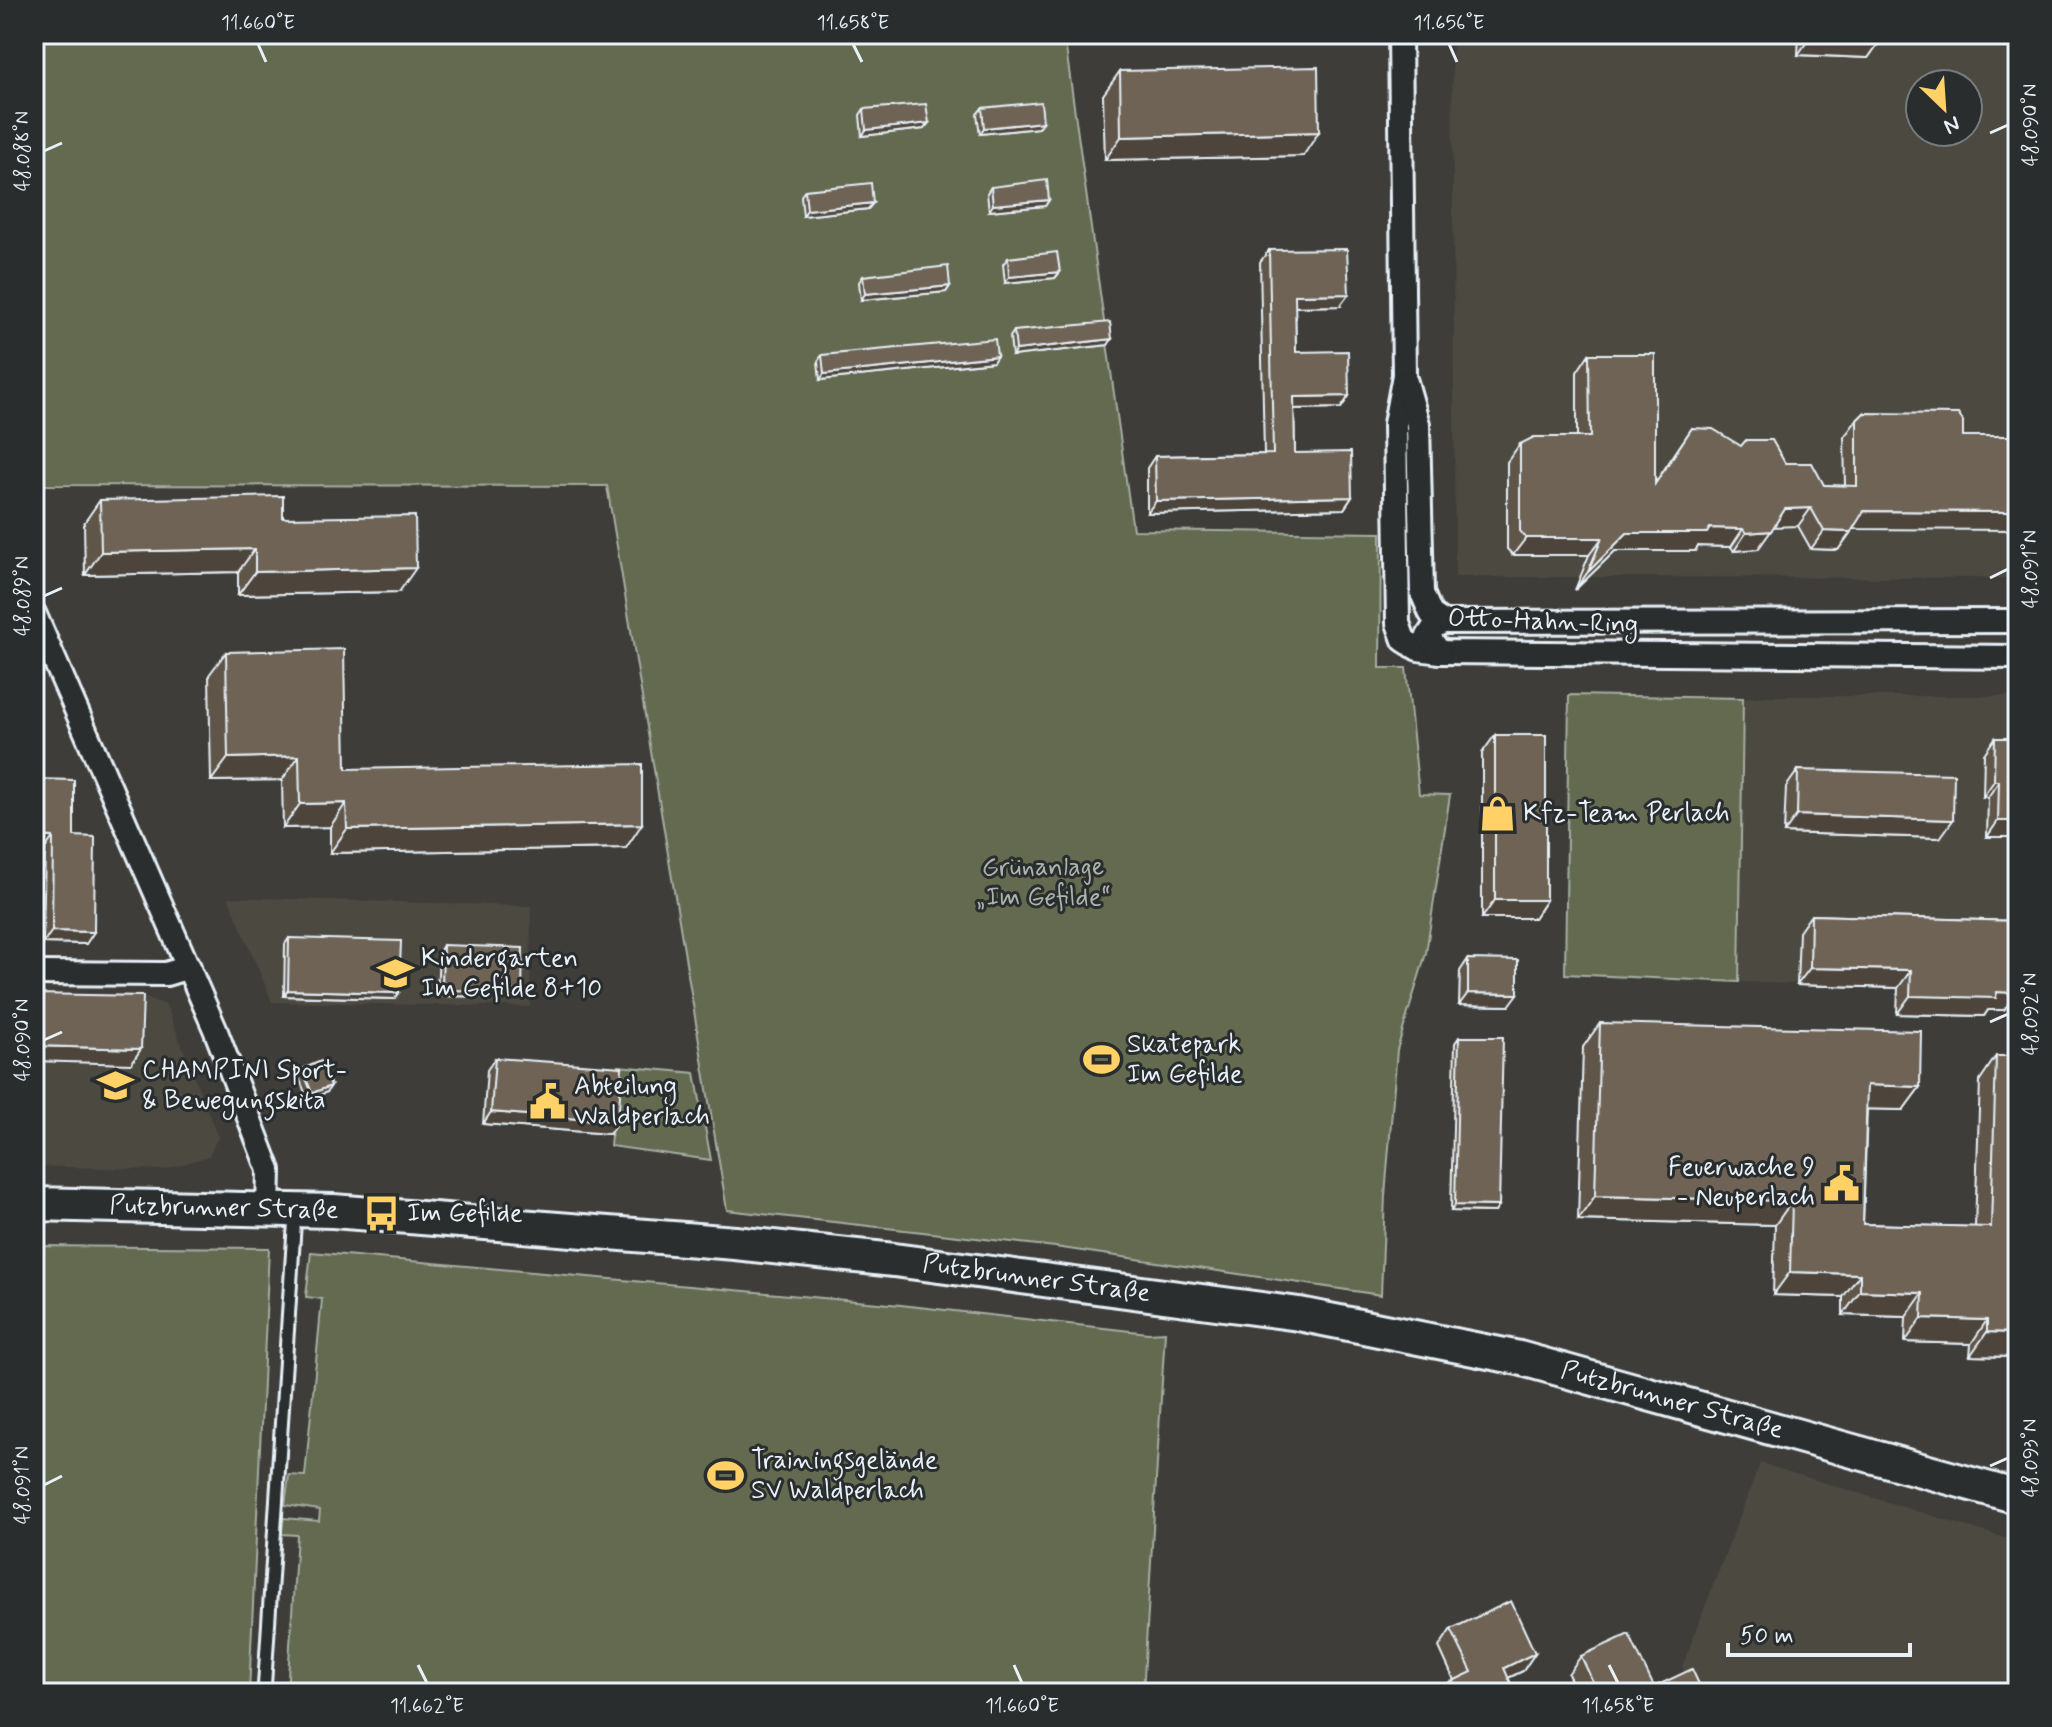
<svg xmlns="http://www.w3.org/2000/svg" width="2052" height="1727" font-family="Mynerve,sans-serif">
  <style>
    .built { fill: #4c4841; fill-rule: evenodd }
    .green { fill: #636a4f; stroke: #a6aea4; stroke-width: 2 }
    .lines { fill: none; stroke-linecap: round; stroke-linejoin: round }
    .lane-casing { stroke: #e8f1f8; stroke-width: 17 }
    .street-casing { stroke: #e8f1f8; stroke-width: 28 }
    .secondary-casing { stroke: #e8f1f8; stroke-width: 38 }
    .lane { stroke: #2a2d2e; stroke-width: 11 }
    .street { stroke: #2a2d2e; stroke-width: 22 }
    .secondary { stroke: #2a2d2e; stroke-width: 32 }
    .wall { fill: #5f5548; stroke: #e8f1f8; stroke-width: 2 }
    .shaded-wall { fill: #4d453b; stroke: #e8f1f8; stroke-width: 2 }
    .building { fill: #6e6354; stroke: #e8f1f8; stroke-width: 2 }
    .ticks { fill: none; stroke: #e8f1f8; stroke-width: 3 }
    .labels { text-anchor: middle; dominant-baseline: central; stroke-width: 6; stroke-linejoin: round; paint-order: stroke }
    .street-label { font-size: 26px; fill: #e8f1f8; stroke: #2a2d2e }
    .poi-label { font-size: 26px; fill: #e8f1f8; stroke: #2a2d2e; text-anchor: start }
    .park-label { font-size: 26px; fill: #acb4ac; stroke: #2a2d2e }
    .neatline { fill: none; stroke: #e8f1f8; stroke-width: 3 }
    .ticks-label { font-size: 20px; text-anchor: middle; fill: #e8f1f8 }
  </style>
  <rect width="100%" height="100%" fill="#3e3d39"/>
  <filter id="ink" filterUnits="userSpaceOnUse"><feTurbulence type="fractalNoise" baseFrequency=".0125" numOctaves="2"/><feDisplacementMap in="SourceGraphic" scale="16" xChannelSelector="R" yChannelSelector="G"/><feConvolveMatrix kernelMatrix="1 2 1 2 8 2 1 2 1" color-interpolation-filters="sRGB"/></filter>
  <g filter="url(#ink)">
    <g class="built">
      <path d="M1452 34H2018V578L1455 577ZM1920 84H1968V132H1920Z"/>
      <polygon points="1767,696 2018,696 2018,992 1739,982 1743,698"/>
      <polygon points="228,897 531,906 530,1007 272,1002"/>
      <polygon points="134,994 166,1005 218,1137 209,1156 165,1170 34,1166 34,995"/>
      <polygon points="1760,1463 2018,1542 2018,1693 1693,1693 1682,1667"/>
    </g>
    <g class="green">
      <polygon points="34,34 1064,34 1133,530 1381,533 1380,668 1406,668 1419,794 1450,795 1426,953 1397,1050 1385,1196 1381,1295 1055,1247 727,1210 607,486 34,485"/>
      <polygon points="1569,695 1743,698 1739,982 1565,974"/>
      <polygon points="618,1066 695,1073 711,1160 610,1146"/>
      <polygon points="34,1246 269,1248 249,1693 34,1693"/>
      <polygon points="311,1252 901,1305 1148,1333 1165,1332 1143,1693 287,1693 297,1535 281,1534 283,1518 319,1521 320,1510 285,1505 289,1475 305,1476 322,1299 306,1297"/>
    </g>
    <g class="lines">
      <defs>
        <polyline id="lane" points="264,1693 295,1214"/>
        <g id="street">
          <polyline points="1400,34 1404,375 1395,424 1398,623 1404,640 1418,649 1440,652 2018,657"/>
          <polyline points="1406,382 1418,424 1422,593 1431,614 1443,622"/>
          <polyline points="34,613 215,1029 269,1170 268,1209"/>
          <polyline points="1440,652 1428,636 1434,627 1443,622 2018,621"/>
          <polyline points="34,973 166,974 189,967"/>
        </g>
        <g id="secondary">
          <path id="s1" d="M34 1204 333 1211 735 1243 894 1260 1299 1314 1519 1358 2018 1497"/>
        </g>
      </defs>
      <use href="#lane" class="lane-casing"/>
      <use href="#street" class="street-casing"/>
      <use href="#secondary" class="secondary-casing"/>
      <use href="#lane" class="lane"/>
      <use href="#street" class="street"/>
      <use href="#secondary" class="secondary"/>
    </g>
    <g class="wall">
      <polygon points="1799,34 1885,34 1868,58 1798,55"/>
      <polygon points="1120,71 1303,156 1105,160 1103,95"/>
      <polygon points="982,108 1043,122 1038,128 980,134 977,114"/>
      <polygon points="864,109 924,129 862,136 860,115"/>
      <polygon points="991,187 1049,200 1045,206 989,211 987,193"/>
      <polygon points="805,190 873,203 868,209 803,216 801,196"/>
      <polygon points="1269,250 1340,306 1295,307 1296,352 1349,396 1341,408 1294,409 1295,453 1352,497 1344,509 1147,513 1147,468 1155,456 1264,454 1260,262"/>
      <polygon points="1008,258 1060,272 1055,278 1005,283 1003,264"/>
      <polygon points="863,276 950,286 946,292 861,300 859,282"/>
      <polygon points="1014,331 1108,345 1012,356 1010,337"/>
      <polygon points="1589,354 1655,483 1692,428 1785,463 1824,485 1845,486 1844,437 1857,420 1864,413 1853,529 1838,550 1811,549 1798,526 1774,526 1758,549 1734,551 1731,547 1698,546 1695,551 1615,551 1575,590 1589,555 1513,555 1507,549 1507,462 1520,444 1577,437 1577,372"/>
      <polygon points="822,355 993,362 820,380 818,361"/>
      <polygon points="100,500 283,518 399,592 238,595 238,572 85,575 84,523"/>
      <polygon points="226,652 346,769 626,848 330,853 330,827 283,828 282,780 211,781 209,675"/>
      <polygon points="1495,735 1546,900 1534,918 1482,918 1482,753"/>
      <polygon points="1995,738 2018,837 1987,837 1988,797 1983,797 1984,754"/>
      <polygon points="1798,770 1940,838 1784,833 1786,787"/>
      <polygon points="35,779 74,836 86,944 43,943 45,849 34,848"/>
      <polygon points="2018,912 2016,993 2004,1010 1988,1010 1984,1016 1897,1014 1898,988 1797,985 1799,932 1811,915 2018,921"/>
      <polygon points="289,938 399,993 395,999 284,996 285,944"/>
      <polygon points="443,945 518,997 437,996 439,952"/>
      <polygon points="1468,959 1509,1006 1459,1005 1460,971"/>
      <polygon points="1600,1023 1920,1087 1903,1110 1867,1109 1863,1224 1975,1227 1980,1080 1996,1056 2006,1056 2018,1039 2018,1357 1970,1356 1971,1344 1905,1342 1906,1317 1843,1315 1843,1297 1773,1295 1775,1225 1578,1220 1583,1047"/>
      <polygon points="1459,1037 1495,1212 1451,1211 1455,1043"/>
      <polygon points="495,1058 609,1134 483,1124 487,1070"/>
      <polygon points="302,1069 327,1092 308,1100 298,1075"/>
      <polygon points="1451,1629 1535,1653 1523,1671 1508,1678 1515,1693 1436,1693 1440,1687 1454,1680 1439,1647"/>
      <polygon points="1581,1656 1654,1687 1703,1693 1577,1693 1568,1674"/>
    </g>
    <g class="shaded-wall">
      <polygon points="1812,34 1885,34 1868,58 1798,55"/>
      <polygon points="1043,122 1038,128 980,134 984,128"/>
      <polygon points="929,123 924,129 862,136 866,130"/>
      <polygon points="1319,132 1303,156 1105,160 1121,137"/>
      <polygon points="1049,200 1045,206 989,211 993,205"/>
      <polygon points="873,203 868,209 803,216 807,210"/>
      <polygon points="1060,272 1055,278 1005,283 1009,277"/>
      <polygon points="950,286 946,292 861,300 865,294"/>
      <polygon points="1349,294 1340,306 1286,307 1295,295"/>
      <polygon points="1112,339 1108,345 1012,356 1016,350"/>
      <polygon points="997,356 993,362 820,380 824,374"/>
      <polygon points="1349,396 1341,408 1286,409 1294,397"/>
      <polygon points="1352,497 1344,509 1147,513 1156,501"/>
      <polygon points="1811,508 1798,526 1772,527 1785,509"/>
      <polygon points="1864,511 2018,512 2018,530 1851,529"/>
      <polygon points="1710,528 1743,529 1731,547 1698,546 1695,551 1615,551 1575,590 1588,572 1627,533"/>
      <polygon points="1771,531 1758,549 1734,551 1746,533"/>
      <polygon points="1824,531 1851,532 1838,550 1811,549"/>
      <polygon points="1526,538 1602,538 1589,555 1513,555"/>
      <polygon points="255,549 238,572 85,575 101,552"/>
      <polygon points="416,568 399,592 238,595 255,572"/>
      <polygon points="299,756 282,780 211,781 228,758"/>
      <polygon points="1994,781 1999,781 1988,797 1983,797"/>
      <polygon points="346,803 330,827 283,828 300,804"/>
      <polygon points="1797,815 1953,820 1940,838 1784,833"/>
      <polygon points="1998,821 2018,821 2018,837 1987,837"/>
      <polygon points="642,824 626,848 330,853 347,829"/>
      <polygon points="34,836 53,837 45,849 34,848"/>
      <polygon points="1495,900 1546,900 1534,918 1482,918"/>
      <polygon points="52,931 94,932 86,944 43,943"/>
      <polygon points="1810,968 1911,970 1898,988 1797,985"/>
      <polygon points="288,990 399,993 395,999 284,996"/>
      <polygon points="442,990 522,991 518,997 437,996"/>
      <polygon points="1997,992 2016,993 2004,1010 1988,1010 1984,1016 1897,1014 1910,996"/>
      <polygon points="1468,993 1518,994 1509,1006 1459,1005"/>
      <polygon points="34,1046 141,1049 131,1064 34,1061"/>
      <polygon points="1867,1085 1920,1087 1903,1110 1851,1109"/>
      <polygon points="331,1086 327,1092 308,1100 312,1093"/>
      <polygon points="491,1112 618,1122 609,1134 483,1124"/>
      <polygon points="1595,1196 1792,1201 1775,1225 1578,1220"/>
      <polygon points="1455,1205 1499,1206 1495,1212 1451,1211"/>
      <polygon points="1790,1272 1860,1274 1843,1297 1773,1295"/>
      <polygon points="1860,1291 1923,1293 1906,1317 1843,1315"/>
      <polygon points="1922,1318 1987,1320 1971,1344 1905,1342"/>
      <polygon points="1987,1332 2018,1333 2018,1357 1970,1356"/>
      <polygon points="1535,1653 1523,1671 1491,1686 1504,1668"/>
    </g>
    <g class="building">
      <polygon points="1318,67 1319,132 1121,137 1120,71"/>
      <polygon points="1041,102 1043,122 984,128 982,108"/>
      <polygon points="926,104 929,123 866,130 864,109"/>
      <polygon points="1047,180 1049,200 993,205 991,187"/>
      <polygon points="871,183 873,203 807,210 805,190"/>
      <polygon points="1347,249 1349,294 1295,295 1296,352 1348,351 1349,396 1294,397 1295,453 1351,452 1352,497 1156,501 1155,456 1273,454 1269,250"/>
      <polygon points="1057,252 1060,272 1009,277 1008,258"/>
      <polygon points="948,266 950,286 865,294 863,276"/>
      <polygon points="1110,322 1112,339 1016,350 1014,331"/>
      <polygon points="995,339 997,356 824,374 822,355"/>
      <polygon points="1589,354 1655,354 1655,484 1692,428 1713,429 1741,446 1746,440 1772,440 1785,463 1812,463 1824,485 1857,486 1857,420 1864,413 1958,414 1963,421 1963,436 2018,436 2018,512 1864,511 1851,532 1824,531 1811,508 1785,509 1771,531 1746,533 1743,529 1710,528 1707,533 1627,533 1588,572 1602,538 1526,538 1520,531 1520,444 1534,437 1590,437"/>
      <polygon points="283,496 283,518 415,516 416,568 255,572 255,549 101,552 100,500"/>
      <polygon points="344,649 346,769 642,764 642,824 347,829 346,803 300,804 299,756 228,758 226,652"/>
      <rect x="1495" y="735" width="51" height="165"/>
      <polygon points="1995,738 2018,738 2018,821 1998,821 1999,781 1994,781"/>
      <polygon points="1798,770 1954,774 1953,820 1797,815"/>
      <polygon points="35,779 74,780 74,836 95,837 94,932 52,931 53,837 34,836"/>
      <polygon points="1811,915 2018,921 2016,993 1997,992 1996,998 1910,996 1911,970 1810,968"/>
      <polygon points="289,938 401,941 399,993 288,990"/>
      <polygon points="443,945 523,948 522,991 442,990"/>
      <polygon points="1468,959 1518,960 1518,994 1468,993"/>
      <polygon points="34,994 143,996 141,1049 34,1046"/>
      <polygon points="1600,1023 1921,1031 1920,1087 1867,1085 1863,1224 1991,1227 1996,1056 2018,1056 2018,1333 1987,1332 1987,1320 1922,1318 1923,1293 1860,1291 1860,1274 1790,1272 1792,1201 1595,1196"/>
      <polygon points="1459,1037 1503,1037 1499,1206 1455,1205"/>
      <polygon points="495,1058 622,1067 618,1122 491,1112"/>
      <polygon points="321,1061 331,1086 312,1093 302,1069"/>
      <polygon points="1511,1601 1535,1653 1504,1668 1515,1693 1443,1693 1440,1687 1472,1672 1451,1629"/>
      <polygon points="1629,1634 1654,1687 1692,1669 1703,1693 1598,1693 1581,1656"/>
    </g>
  </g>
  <path class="ticks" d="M258 44 266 62M853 44 862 62M1449 44 1457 62M1990 133 2008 125M44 151 62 143M1990 578 2008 569M44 596 62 588M1990 1022 2008 1014M44 1040 62 1032M1990 1466 2008 1458M44 1485 62 1476M418 1665 427 1683M1014 1665 1022 1683M1609 1665 1618 1683"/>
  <defs>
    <symbol id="shop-bare" viewBox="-9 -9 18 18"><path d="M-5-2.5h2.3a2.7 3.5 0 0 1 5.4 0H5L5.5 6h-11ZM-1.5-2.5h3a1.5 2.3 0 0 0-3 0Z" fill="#ffd166" stroke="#2a2d2e" stroke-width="2.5" paint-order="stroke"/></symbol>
    <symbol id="school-bare" viewBox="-9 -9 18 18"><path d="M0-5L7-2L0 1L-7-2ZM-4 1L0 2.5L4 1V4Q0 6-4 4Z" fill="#ffd166" stroke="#2a2d2e" stroke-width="2.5" paint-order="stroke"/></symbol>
    <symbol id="stadium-bare" viewBox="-9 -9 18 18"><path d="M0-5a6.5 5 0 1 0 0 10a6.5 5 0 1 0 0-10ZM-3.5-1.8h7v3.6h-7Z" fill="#ffd166" stroke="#2a2d2e" stroke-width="2.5" paint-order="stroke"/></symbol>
    <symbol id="civic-bare" viewBox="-9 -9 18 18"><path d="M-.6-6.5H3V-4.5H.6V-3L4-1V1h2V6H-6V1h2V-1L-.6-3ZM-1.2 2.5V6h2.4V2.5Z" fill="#ffd166" stroke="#2a2d2e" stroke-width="2.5" paint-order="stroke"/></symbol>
    <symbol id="bus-bare" viewBox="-9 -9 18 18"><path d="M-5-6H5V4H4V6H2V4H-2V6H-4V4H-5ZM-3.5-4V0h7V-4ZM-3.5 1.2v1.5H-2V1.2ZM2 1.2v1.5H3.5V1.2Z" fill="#ffd166" stroke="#2a2d2e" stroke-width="2.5" paint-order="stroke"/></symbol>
  </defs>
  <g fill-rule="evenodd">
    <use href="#shop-bare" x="1472" y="788" width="51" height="51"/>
    <use href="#school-bare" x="370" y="948" width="51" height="51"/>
    <use href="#stadium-bare" x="1076" y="1034" width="51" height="51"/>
    <use href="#school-bare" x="90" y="1060" width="51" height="51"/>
    <use href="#civic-bare" x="522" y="1076" width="51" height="51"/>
    <use href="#civic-bare" x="1816" y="1158" width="51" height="51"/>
    <use href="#bus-bare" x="356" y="1188" width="51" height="51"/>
    <use href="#stadium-bare" x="700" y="1450" width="51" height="51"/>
  </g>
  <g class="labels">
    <g class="street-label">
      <text transform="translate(1543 622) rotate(2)">Otto-Hahn-Ring</text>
      <text stroke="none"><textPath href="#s1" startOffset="190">Putzbrunner Straße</textPath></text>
      <text stroke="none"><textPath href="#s1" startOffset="1006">Putzbrunner Straße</textPath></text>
      <text stroke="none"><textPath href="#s1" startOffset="1654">Putzbrunner Straße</textPath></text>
    </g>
    <g class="poi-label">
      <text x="1523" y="814">Kfz-Team Perlach</text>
      <text x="421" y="959">Kindergarten<tspan x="421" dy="30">Im Gefilde 8+10</tspan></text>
      <text x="1127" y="1045">Skatepark<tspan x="1127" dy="30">Im Gefilde</tspan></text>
      <text x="142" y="1071">CHAMPINI Sport-<tspan x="142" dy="30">&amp; Bewegungskita</tspan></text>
      <text x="574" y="1087">Abteilung<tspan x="574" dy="30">Waldperlach</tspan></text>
      <text x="1815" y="1168" text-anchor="end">Feuerwache 9<tspan x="1815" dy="30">- Neuperlach</tspan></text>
      <text x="407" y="1214">Im Gefilde</text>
      <text x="751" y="1461">Trainingsgelände<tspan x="751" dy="30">SV Waldperlach</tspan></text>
    </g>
    <g class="park-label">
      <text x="1043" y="868">Grünanlage<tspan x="1043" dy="30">„Im Gefilde“</tspan></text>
    </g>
  </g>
  <rect width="2052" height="1727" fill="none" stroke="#2a2d2e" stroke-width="88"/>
  <g transform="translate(1944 108) rotate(155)"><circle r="38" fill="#2a2d2e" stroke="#767b7f" stroke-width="2"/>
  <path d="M0-6L14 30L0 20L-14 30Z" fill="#ffd166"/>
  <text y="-12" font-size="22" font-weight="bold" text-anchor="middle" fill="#e8f1f8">N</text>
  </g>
  <path d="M1728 1643v12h182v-12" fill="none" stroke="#e8f1f8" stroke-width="4"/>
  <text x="1740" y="1643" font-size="24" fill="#e8f1f8" stroke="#2a2d2e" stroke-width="6" paint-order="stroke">50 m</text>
  <rect x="44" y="44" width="1964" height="1639" class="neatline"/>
  <g class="ticks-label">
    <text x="258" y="29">11.660°E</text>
    <text x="853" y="29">11.658°E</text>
    <text x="1449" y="29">11.656°E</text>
    <text transform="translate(2030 125) rotate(-90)" y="7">48.090°N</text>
    <text transform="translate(22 151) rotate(-90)" y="7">48.088°N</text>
    <text transform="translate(2030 569) rotate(-90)" y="7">48.091°N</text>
    <text transform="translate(22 596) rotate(-90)" y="7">48.089°N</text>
    <text transform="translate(2030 1014) rotate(-90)" y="7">48.092°N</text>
    <text transform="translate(22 1040) rotate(-90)" y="7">48.090°N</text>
    <text transform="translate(2030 1458) rotate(-90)" y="7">48.093°N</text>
    <text transform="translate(22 1485) rotate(-90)" y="7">48.091°N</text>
    <text x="427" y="1712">11.662°E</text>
    <text x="1022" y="1712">11.660°E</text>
    <text x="1618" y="1712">11.658°E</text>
  </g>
</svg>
